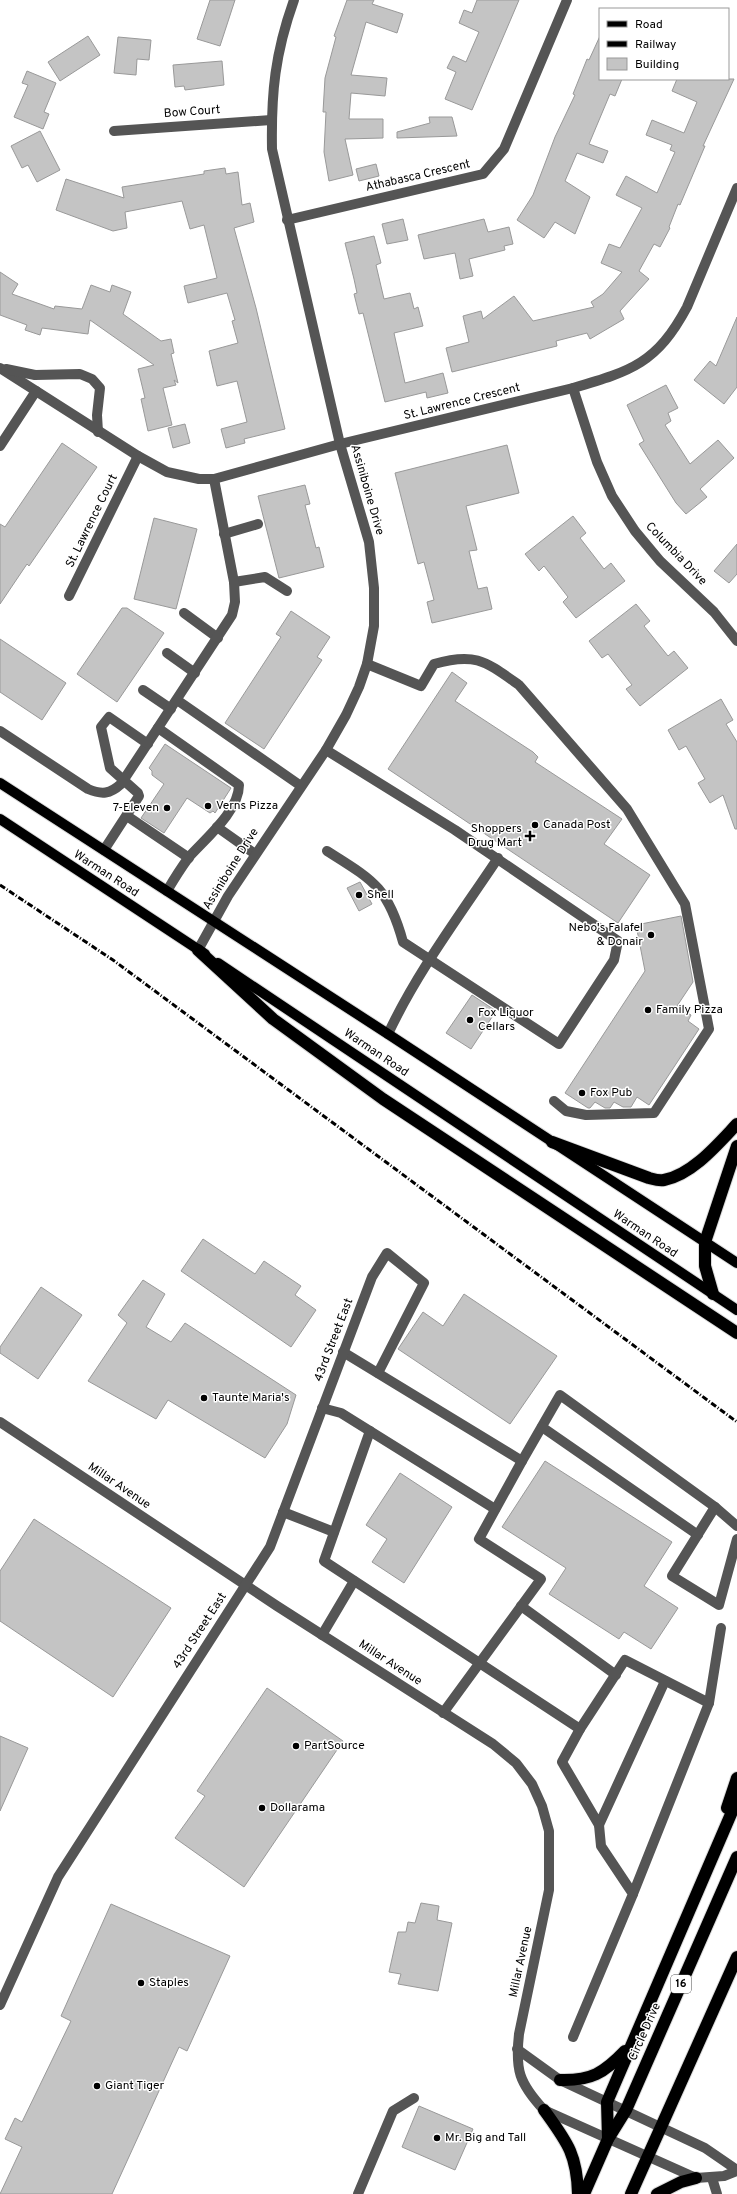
<svg xmlns="http://www.w3.org/2000/svg" width="737" height="2194" font-family="Overpass,sans-serif">
  <style>
    .building { fill: #c4c4c4; stroke: #999 }
    .lines { fill: none; stroke-linecap: round; stroke-linejoin: round }
    .major-casing { stroke: #dbdbdb; stroke-width: 12 }
    .highway-casing { stroke: #dbdbdb; stroke-width: 14 }
    .minor { stroke: #555; stroke-width: 10 }
    .major { stroke: #000; stroke-width: 10 }
    .highway { stroke: #000; stroke-width: 12 }
    .rail { stroke: #000; stroke-width: 3; stroke-dasharray: 6 2 1 2; stroke-linecap: butt }
    .poi-dot { fill: #000; stroke: #fff; stroke-width: 1.5 }
    .labels { text-anchor: middle; dominant-baseline: central; stroke-width: 3; stroke-linejoin: round; paint-order: stroke }
    .shield { fill: #fff; stroke: #4c4c4c; stroke-width: 1 }
    .shield-label { font-size: 11px; font-weight: bold; fill: #000 }
    .street-label { font-size: 12px; fill: #000; stroke: #fff }
    .poi-label { font-size: 12px; fill: #000; stroke: #fff; text-anchor: start }
  </style>
  <rect width="100%" height="100%" fill="#fff"/>
  <g class="building">
    <polygon points="210,0 235,0 220,46 197,39"/>
    <polygon points="347,0 374,0 372,4 403,14 397,33 366,22 351,75 387,78 385,96 351,93 349,119 383,119 383,138 345,139 353,175 329,181 324,152 326,112 323,112 325,78 336,37 334,36"/>
    <polygon points="477,0 519,0 472,110 445,99 456,72 447,68 453,56 466,62 479,32 459,23 464,10 472,13"/>
    <polygon points="88,36 100,55 60,81 48,62"/>
    <polygon points="600,36 600,79 622,79 615,96 610,94 589,144 608,151 603,163 577,153 565,181 590,197 575,234 555,222 544,238 517,220 533,195 555,137 575,95 573,94 587,59 589,60"/>
    <polygon points="118,37 151,40 149,60 137,59 136,75 114,73"/>
    <polygon points="222,61 224,85 185,90 184,86 175,87 173,65"/>
    <polygon points="27,71 56,83 44,112 49,114 43,129 14,117 28,85 22,83"/>
    <polygon points="677,79 734,79 703,146 705,146 680,205 678,204 669,227 670,228 660,247 654,244 639,271 649,279 620,311 624,319 590,339 587,333 556,341 557,346 452,372 446,348 469,342 463,316 481,311 483,319 514,296 533,321 594,307 591,302 603,294 622,272 601,263 609,244 620,248 642,208 616,195 626,176 657,193 675,152 670,150 672,145 646,135 652,120 684,133 697,102 672,91"/>
    <polygon points="429,117 452,117 457,136 397,138 397,132 430,123"/>
    <polygon points="40,131 60,170 37,182 28,165 22,168 11,146"/>
    <polygon points="376,164 379,176 359,181 356,169"/>
    <polygon points="225,168 226,174 238,172 242,205 250,203 254,222 234,228 256,308 285,429 244,439 245,443 226,448 221,429 247,422 237,381 217,386 209,351 238,343 232,321 235,320 227,293 188,303 184,286 217,278 204,225 190,229 182,201 125,212 127,228 113,231 56,210 66,179 124,198 122,187 204,174 204,171"/>
    <polygon points="403,219 408,240 387,244 382,224"/>
    <polygon points="484,219 488,232 509,227 513,244 504,246 505,250 469,259 473,276 460,279 455,253 424,259 418,235"/>
    <polygon points="374,236 381,263 376,265 384,299 410,293 414,309 418,307 423,326 394,333 405,383 443,373 448,393 427,398 426,392 385,402 363,313 359,314 354,294 357,293 354,279 345,243"/>
    <polygon points="0,272 18,284 12,294 54,309 55,306 82,309 91,285 110,292 112,285 131,292 123,314 161,341 171,339 174,353 171,354 178,383 174,380 176,385 163,388 172,425 148,431 141,399 145,398 138,369 154,365 90,320 88,334 42,328 40,335 25,330 27,325 0,315"/>
    <polygon points="737,317 737,387 724,404 694,380 710,361 716,366"/>
    <polygon points="666,385 678,408 668,413 671,421 665,425 690,464 718,440 734,458 700,489 707,497 686,514 676,503 639,444 644,441 627,405"/>
    <polygon points="185,424 190,443 173,448 168,428"/>
    <polygon points="62,443 97,467 29,566 27,564 0,604 0,524 5,527"/>
    <polygon points="507,445 519,493 466,506 477,550 469,551 478,589 487,587 492,609 432,623 427,602 434,600 424,562 418,564 395,473"/>
    <polygon points="305,485 310,504 305,505 316,548 319,547 324,567 279,578 258,496"/>
    <polygon points="573,516 586,533 580,538 604,569 611,563 625,581 576,618 563,602 568,597 544,566 539,571 525,554"/>
    <polygon points="154,518 197,529 176,609 134,599"/>
    <polygon points="737,544 737,574 729,583 714,571"/>
    <polygon points="636,604 650,621 644,626 668,656 674,651 688,668 640,706 626,689 632,685 608,654 602,658 589,641"/>
    <polygon points="122,608 127,608 164,633 117,702 77,674"/>
    <polygon points="291,611 330,637 317,657 322,660 264,749 225,723 281,637 276,634"/>
    <polygon points="0,639 66,683 42,720 0,692"/>
    <polygon points="452,672 467,683 455,701 533,752 538,757 535,762 622,819 604,844 650,875 618,923 388,769"/>
    <polygon points="721,699 733,720 726,724 737,742 737,829 735,829 723,795 710,803 698,783 705,779 686,746 679,750 668,730"/>
    <polygon points="165,744 231,788 215,813 213,811 210,813 187,798 164,833 141,818 164,784 152,775 152,771 149,768"/>
    <polygon points="360,882 372,904 359,911 347,888"/>
    <polygon points="681,916 693,982 677,1006 691,1015 688,1021 699,1029 649,1105 637,1097 631,1107 623,1107 614,1102 610,1108 605,1108 595,1102 590,1108 588,1108 565,1093 645,971 636,925"/>
    <polygon points="472,995 496,1011 471,1049 446,1033"/>
    <polygon points="203,1239 255,1274 264,1261 301,1286 295,1295 316,1310 291,1347 181,1271"/>
    <polygon points="143,1280 165,1294 146,1327 171,1342 185,1323 296,1395 287,1424 265,1458 168,1400 156,1419 88,1381 127,1323 118,1315"/>
    <polygon points="41,1287 82,1315 38,1379 0,1353 0,1347"/>
    <polygon points="464,1294 557,1356 510,1424 398,1349 423,1312 443,1326"/>
    <polygon points="545,1461 672,1542 644,1586 678,1608 651,1649 624,1632 619,1639 549,1594 566,1568 502,1527"/>
    <polygon points="400,1473 452,1507 404,1583 372,1562 387,1539 366,1525"/>
    <polygon points="34,1519 171,1608 113,1697 0,1621 0,1571"/>
    <polygon points="267,1688 343,1741 244,1887 175,1838 205,1796 197,1791"/>
    <polygon points="0,1736 28,1748 0,1811"/>
    <polygon points="421,1903 439,1906 437,1920 452,1923 438,1991 398,1984 401,1974 389,1972 398,1932 406,1932 408,1922 415,1923"/>
    <polygon points="111,1904 230,1956 187,2051 179,2047 112,2194 0,2194 22,2147 5,2139 15,2118 22,2122 71,2021 61,2016"/>
    <polygon points="419,2106 473,2129 455,2170 402,2147"/>
  </g>
  <g class="lines">
    <defs>
      <g id="major">
        <polyline points="0,783 388,1034 737,1263"/>
        <polyline points="0,819 205,954"/>
        <polyline points="218,963 737,1310"/>
      </g>
      <g id="highway">
        <polyline points="198,950 273,1019 383,1099 737,1333"/>
        <path d="M552 1142 649 1178C653 1179 659 1181 664 1180 692 1175 718 1144 737 1124"/>
        <polyline points="713,1294 705,1266 705,1242 737,1146"/>
        <polyline points="727,1808 737,1778"/>
        <path d="M560 2080C591 2081 604 2073 625 2051"/>
        <path d="M544 2110C567 2142 577 2154 578 2194"/>
        <polyline points="608,2139 607,2102 737,1800"/>
        <polyline points="584,2194 608,2139 626,2110 737,1857"/>
        <polyline points="631,2194 737,1957"/>
        <polyline points="657,2194 681,2182 696,2178"/>
      </g>
    </defs>
    <use href="#major" class="major-casing"/>
    <use href="#highway" class="highway-casing"/>
    <g class="minor">
      <polyline points="114,131 271,120"/>
      <polyline points="287,220 483,174 504,149 567,0"/>
      <path d="M0 368 138 456 167 472 199 479H214L340 444 573 388C632 371 657 363 687 307L737 188"/>
      <polyline points="6,369 35,375 80,374 92,379 100,388 97,415 98,432"/>
      <polyline points="573,388 597,462 612,496 635,531 660,561 714,612 737,641"/>
      <polyline points="0,446 36,391"/>
      <polyline points="224,534 258,524"/>
      <polyline points="234,582 265,577 287,591"/>
      <polyline points="69,596 138,456"/>
      <polyline points="184,613 218,638"/>
      <polyline points="167,653 195,673"/>
      <path d="M367 664 421 686 434 664C475 652 485 661 519 685L627 809 685 904 709 1029 654 1113 586 1115 566 1111 554 1101"/>
      <polyline points="143,690 171,709"/>
      <polyline points="177,700 301,786"/>
      <path d="M158 728 239 785C239 811 206 838 189 857 181 868 174 879 167 891"/>
      <path d="M0 731 88 789C102 795 110 794 121 784L232 615 235 602 234 582 214 479"/>
      <path d="M326 750 455 830 618 941 614 960 559 1044 403 942C388 887 373 880 327 851"/>
      <polyline points="127,816 189,858"/>
      <polyline points="217,827 255,854"/>
      <polyline points="104,850 139,796 138,793 110,768 101,727 109,717 148,744"/>
      <path d="M198 950 228 896 326 750 346 715 359 687 367 664 374 626V588L369 542 340 444 272 149C271 93 275 53 294 0"/>
      <path d="M388 1034C417 972 460 915 498 858"/>
      <polyline points="343,1352 522,1461 560,1395 715,1507 737,1526"/>
      <polyline points="322,1408 341,1413 495,1509"/>
      <path d="M0 1422 277 1606 493 1744 516 1763 532 1784 542 1806 549 1831V1890L519 2034C515 2070 519 2083 544 2110L696 2178 724 2176 737 2171"/>
      <polyline points="542,1427 698,1535"/>
      <polyline points="370,1431 324,1561 580,1729 625,1660 709,1703 721,1628"/>
      <polyline points="715,1507 672,1576 719,1605 737,1539"/>
      <polyline points="283,1512 334,1532"/>
      <polyline points="521,1606 616,1675"/>
      <polyline points="322,1635 354,1581"/>
      <polyline points="443,1713 541,1579 479,1539 522,1461"/>
      <polyline points="580,1729 562,1762 599,1825 665,1681"/>
      <polyline points="633,1894 709,1703"/>
      <polyline points="0,2005 58,1877 270,1547 372,1277 387,1253 424,1283 378,1373"/>
      <polyline points="573,2037 633,1894 601,1846 599,1825"/>
      <polyline points="517,2049 560,2080 705,2148 737,2170"/>
      <polyline points="712,2178 717,2194"/>
      <polyline points="358,2194 393,2111 414,2098"/>
    </g>
    <use href="#major" class="major"/>
    <use href="#highway" class="highway"/>
    <polyline class="rail" points="0,885 113,960 737,1422"/>
  </g>
  <g class="poi-dot">
    <circle cx="208" cy="806" r="4"/>
    <circle cx="167" cy="808" r="4"/>
    <circle cx="535" cy="825" r="4"/>
    <path d="M528 830h4v4h4v4h-4v4h-4v-4h-4v-4h4z"/>
    <circle cx="359" cy="895" r="4"/>
    <circle cx="651" cy="935" r="4"/>
    <circle cx="648" cy="1010" r="4"/>
    <circle cx="470" cy="1020" r="4"/>
    <circle cx="582" cy="1093" r="4"/>
    <circle cx="204" cy="1398" r="4"/>
    <circle cx="296" cy="1746" r="4"/>
    <circle cx="262" cy="1808" r="4"/>
    <circle cx="141" cy="1983" r="4"/>
    <circle cx="97" cy="2086" r="4"/>
    <circle cx="437" cy="2138" r="4"/>
  </g>
  <g class="labels">
    <rect class="shield" x="671" y="1975" width="20" height="18" rx="3"/>
    <g class="shield-label">
      <text x="681" y="1984">16</text>
    </g>
    <g class="street-label">
      <text transform="translate(192 112) rotate(-4)">Bow Court</text>
      <text transform="translate(418 176) rotate(-13)">Athabasca Crescent</text>
      <text transform="translate(462 402) rotate(-14)">St. Lawrence Crescent</text>
      <text transform="translate(367 490) rotate(74)">Assiniboine Drive</text>
      <text transform="translate(92 521) rotate(-64)">St. Lawrence Court</text>
      <text transform="translate(676 554) rotate(46)">Columbia Drive</text>
      <text transform="translate(231 869) rotate(-58)">Assiniboine Drive</text>
      <text transform="translate(106 874) rotate(33)">Warman Road</text>
      <text transform="translate(376 1053) rotate(34)">Warman Road</text>
      <text transform="translate(645 1234) rotate(34)">Warman Road</text>
      <text transform="translate(334 1340) rotate(-69)">43rd Street East</text>
      <text transform="translate(119 1486) rotate(34)">Millar Avenue</text>
      <text transform="translate(200 1631) rotate(-57)">43rd Street East</text>
      <text transform="translate(390 1663) rotate(33)">Millar Avenue</text>
      <text transform="translate(521 1962) rotate(-78)">Millar Avenue</text>
      <text transform="translate(645 2032) rotate(-66)">Circle Drive</text>
    </g>
    <g class="poi-label">
      <text x="216" y="806">Verns Pizza</text>
      <text x="159" y="808" text-anchor="end">7-Eleven</text>
      <text x="543" y="825">Canada Post</text>
      <text x="522" y="829" text-anchor="end">Shoppers<tspan x="522" dy="14">Drug Mart</tspan></text>
      <text x="367" y="895">Shell</text>
      <text x="643" y="928" text-anchor="end">Nebo's Falafel<tspan x="643" dy="14">&amp; Donair</tspan></text>
      <text x="656" y="1010">Family Pizza</text>
      <text x="478" y="1013">Fox Liquor<tspan x="478" dy="14">Cellars</tspan></text>
      <text x="590" y="1093">Fox Pub</text>
      <text x="212" y="1398">Taunte Maria's</text>
      <text x="304" y="1746">PartSource</text>
      <text x="270" y="1808">Dollarama</text>
      <text x="149" y="1983">Staples</text>
      <text x="105" y="2086">Giant Tiger</text>
      <text x="445" y="2138">Mr. Big and Tall</text>
    </g>
  </g>
  <rect x="599" y="8" width="130" height="72" fill="#ffffff" stroke="#999999"/>
  <rect x="607" y="21" width="20" height="6" fill="#000000" stroke="#999999"/>
  <text x="635" y="28" font-size="12" fill="#000000">Road</text>
  <rect x="607" y="41" width="20" height="6" fill="#000000" stroke="#999999"/>
  <text x="635" y="48" font-size="12" fill="#000000">Railway</text>
  <rect x="607" y="58" width="20" height="12" fill="#c4c4c4" stroke="#999999"/>
  <text x="635" y="68" font-size="12" fill="#000000">Building</text>
</svg>
